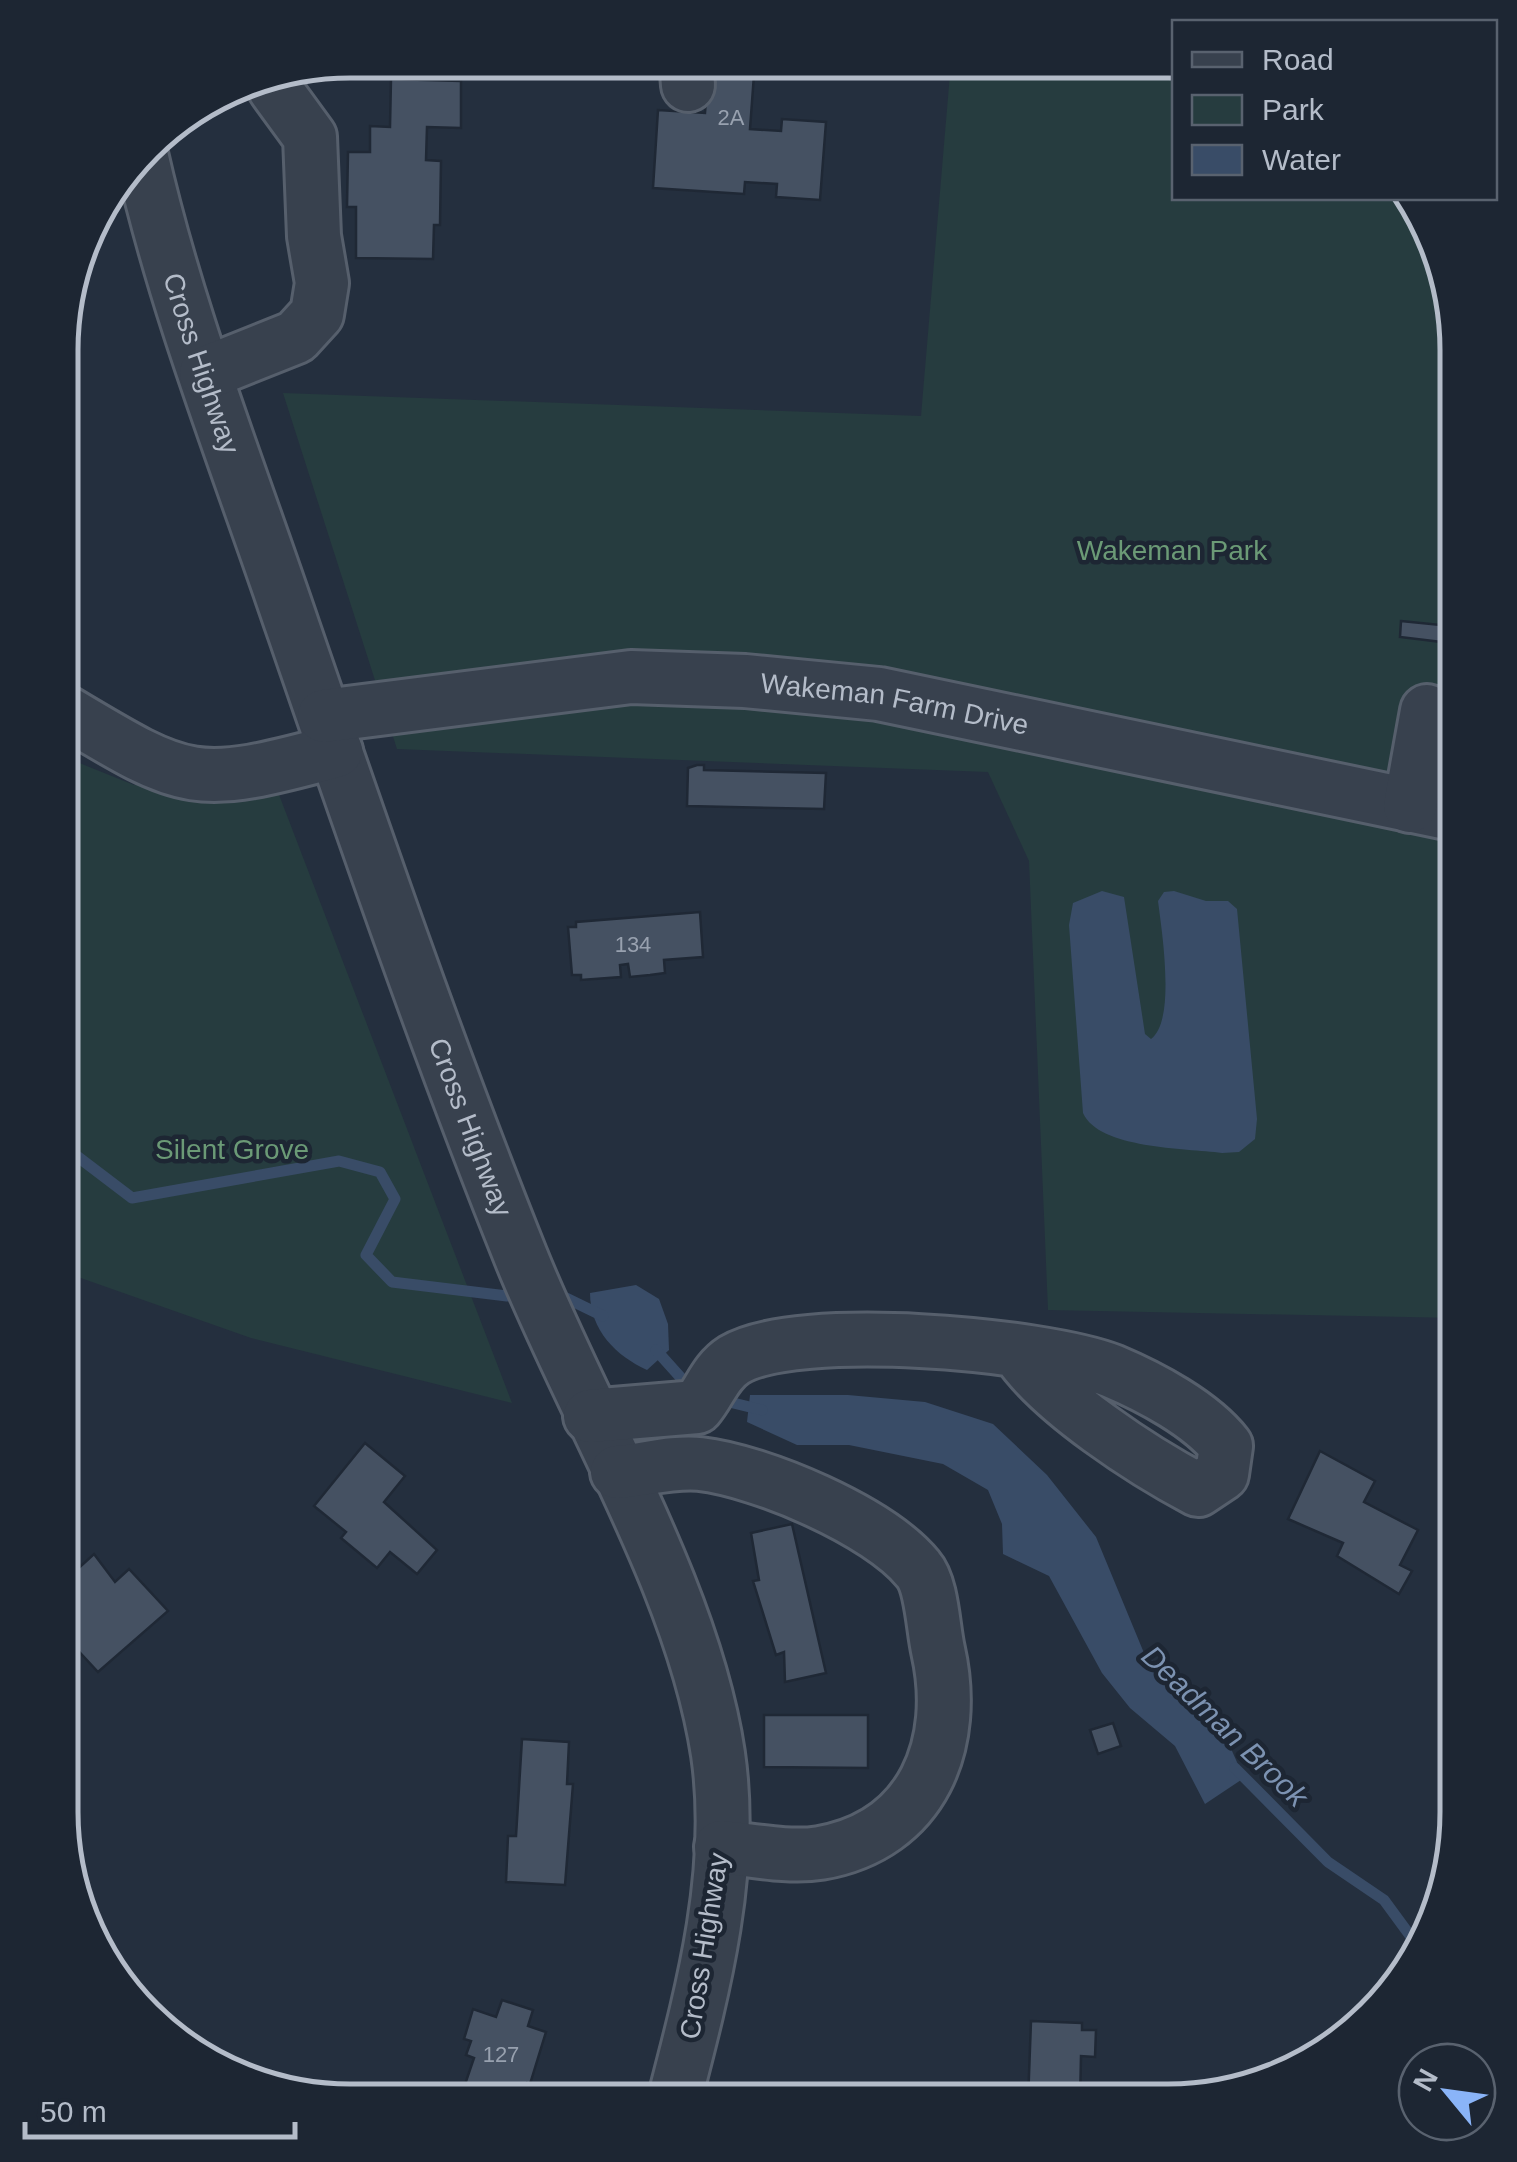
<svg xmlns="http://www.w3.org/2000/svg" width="1517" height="2162" font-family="Arial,sans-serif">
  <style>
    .green { fill: #263c3f }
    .water { fill: #394c67 }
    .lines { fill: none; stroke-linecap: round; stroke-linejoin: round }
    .stream { stroke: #394c67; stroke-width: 11 }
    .building { fill: #455162; stroke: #1f2835; stroke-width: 2.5 }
    .minor-casing { stroke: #565f6c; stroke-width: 58 }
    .minor { stroke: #38414e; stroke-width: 52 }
    .labels { text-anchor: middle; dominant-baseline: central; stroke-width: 9; stroke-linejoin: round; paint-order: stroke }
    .number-label { font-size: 22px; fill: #98a1af }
    .street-label { font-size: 28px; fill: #b4bcc9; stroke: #1d2633 }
    .park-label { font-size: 28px; fill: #6b9a76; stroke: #1d2633 }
    .water-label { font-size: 30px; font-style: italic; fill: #7c92b1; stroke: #1d2633 }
    .rim { fill: none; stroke: #b4bcc9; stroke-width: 5 }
  </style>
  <rect width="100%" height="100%" fill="#242f3e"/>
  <g class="green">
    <polygon points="951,62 1174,62 1174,198 1407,198 1427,222 1457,349 1457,1318 1048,1310 1029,861 988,772 397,749 283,393 921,416"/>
    <polygon points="62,756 134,785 268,766 512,1403 251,1338 61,1271"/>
  </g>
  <g class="water">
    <path d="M1174 891 1206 901H1228L1237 909 1257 1119 1255 1139 1239 1152 1222 1153C1185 1148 1099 1149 1083 1113L1069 925 1073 903 1102 891 1124 897 1145 1034 1151 1039C1176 1021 1162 932 1158 901L1164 892Z"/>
    <path d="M636 1285 659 1299 668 1324 669 1350 647 1370C616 1356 590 1330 590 1293Z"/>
    <polygon points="750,1395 848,1395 925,1402 993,1424 1047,1475 1096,1537 1144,1653 1217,1717 1244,1778 1205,1804 1175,1746 1130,1708 1102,1673 1049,1576 1003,1554 1002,1524 988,1490 943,1464 849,1445 797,1445 747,1422"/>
  </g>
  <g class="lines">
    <g class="stream">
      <polyline points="61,1144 132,1198 339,1161 380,1172 395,1199 366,1255 392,1282 507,1296"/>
      <polyline points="566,1298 603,1316"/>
      <polyline points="656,1350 682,1379 697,1387"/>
      <polyline points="717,1399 762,1410"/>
      <polyline points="1235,1768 1328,1862 1384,1900 1417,1945"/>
    </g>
  </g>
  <g class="building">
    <polygon points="709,61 755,61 750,129 781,131 782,119 826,122 820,200 776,197 777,184 745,182 744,194 653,188 658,110 705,113"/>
    <polygon points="391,79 461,81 461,128 427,127 426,160 441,161 440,225 434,225 433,259 356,258 356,207 347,207 348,152 370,152 370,126 390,127"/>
    <polygon points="1401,621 1451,626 1450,643 1400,637"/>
    <polygon points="697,765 704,765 704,770 826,773 824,809 687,806 688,768"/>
    <polygon points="700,912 703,957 664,960 665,973 650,975 630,977 628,964 620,965 621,977 581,980 581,975 572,975 568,927 576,927 576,922"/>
    <polygon points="365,1443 405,1476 384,1502 437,1550 417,1574 390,1552 377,1568 341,1538 346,1532 314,1506"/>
    <polygon points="1320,1451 1375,1481 1364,1502 1418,1530 1400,1565 1412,1571 1399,1594 1337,1556 1343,1543 1288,1519"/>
    <polygon points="792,1524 826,1673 785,1682 784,1652 776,1655 753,1581 759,1580 751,1533"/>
    <polygon points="94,1554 115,1582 129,1569 168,1611 98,1672 72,1644 60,1651 60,1585"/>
    <polygon points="764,1715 868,1715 868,1768 764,1767"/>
    <polygon points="1113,1723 1121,1746 1098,1754 1090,1730"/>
    <polygon points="522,1739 569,1742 567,1784 573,1784 565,1885 506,1882 508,1836 516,1836"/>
    <polygon points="502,2000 533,2010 528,2026 546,2032 530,2084 527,2083 521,2100 460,2099 474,2058 466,2055 471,2041 464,2039 473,2009 496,2017"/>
    <polygon points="1031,2021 1082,2023 1082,2030 1096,2030 1095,2057 1081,2056 1080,2102 1028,2102"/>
  </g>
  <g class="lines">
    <defs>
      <g id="minor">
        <polyline points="686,61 688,85"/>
        <path id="s1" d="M141 154C175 305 232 450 282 596 358 817 434 1040 521 1257 584 1414 693 1588 718 1754 735 1870 703 1990 674 2101"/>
        <polyline points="206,373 296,337 317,314 322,283 314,236 310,137 275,89 270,73"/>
        <path d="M62 710C187 785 193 790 336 751"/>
        <path id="s2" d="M324 716 631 677 745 681 879 694 1457 815"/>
        <polyline points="1410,806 1427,711"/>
        <path d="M590 1416 697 1407C710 1392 715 1372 734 1360 797 1322 1043 1344 1112 1371 1150 1387 1201 1414 1226 1446L1222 1474 1198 1490C1143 1461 1052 1402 1018 1352"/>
        <path d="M617 1472C643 1470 674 1461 700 1464 761 1471 879 1521 918 1569 932 1585 933 1628 938 1650 959 1743 924 1835 820 1853 789 1858 752 1850 721 1847"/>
      </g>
    </defs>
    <use href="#minor" class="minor-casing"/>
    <use href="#minor" class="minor"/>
  </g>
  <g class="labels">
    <g class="number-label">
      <text x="731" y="117">2A</text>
      <text x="633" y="944">134</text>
      <text x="501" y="2054">127</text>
    </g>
    <g class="street-label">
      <text stroke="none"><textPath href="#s1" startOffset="218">Cross Highway</textPath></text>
      <text stroke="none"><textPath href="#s2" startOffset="575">Wakeman Farm Drive</textPath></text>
      <text stroke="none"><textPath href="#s1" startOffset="1028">Cross Highway</textPath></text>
      <text transform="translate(704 1946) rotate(-81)">Cross Highway</text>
    </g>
    <g class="park-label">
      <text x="1172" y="550">Wakeman Park</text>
      <text x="232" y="1149">Silent Grove</text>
    </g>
    <g class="water-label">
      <text transform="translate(1225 1726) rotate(44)">Deadman Brook</text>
    </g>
  </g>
  <path d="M0 0H1517V2162H0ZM350 78H1168A272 272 0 0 1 1440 350V1812A272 272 0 0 1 1168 2084H350A272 272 0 0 1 78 1812V350A272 272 0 0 1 350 78Z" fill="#1d2633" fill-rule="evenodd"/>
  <path class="rim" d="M350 78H1168A272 272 0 0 1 1440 350V1812A272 272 0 0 1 1168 2084H350A272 272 0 0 1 78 1812V350A272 272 0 0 1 350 78Z"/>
  <rect x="1172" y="20" width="325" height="180" fill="#1d2633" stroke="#59626f" stroke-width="2.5"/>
  <rect x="1192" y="52" width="50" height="15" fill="#38414e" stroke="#59626f" stroke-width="2.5"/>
  <text x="1262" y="70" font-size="30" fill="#b4bcc9">Road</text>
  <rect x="1192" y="95" width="50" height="30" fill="#263c3f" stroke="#59626f" stroke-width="2.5"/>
  <text x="1262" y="120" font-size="30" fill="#b4bcc9">Park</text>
  <rect x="1192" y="145" width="50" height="30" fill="#394c67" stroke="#59626f" stroke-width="2.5"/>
  <text x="1262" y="170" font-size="30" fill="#b4bcc9">Water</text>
  <g transform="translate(1447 2092) rotate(299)"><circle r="48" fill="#1d2633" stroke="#59626f" stroke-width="2.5"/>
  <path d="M0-8L18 38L0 25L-18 38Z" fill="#8ab4f8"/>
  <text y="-15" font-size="28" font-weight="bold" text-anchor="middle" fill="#b4bcc9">N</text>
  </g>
  <path d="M25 2122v15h270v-15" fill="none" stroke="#b4bcc9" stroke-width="5"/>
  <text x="40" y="2122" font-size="30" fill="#b4bcc9" stroke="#1d2633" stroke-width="8" paint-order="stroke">50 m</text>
</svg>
